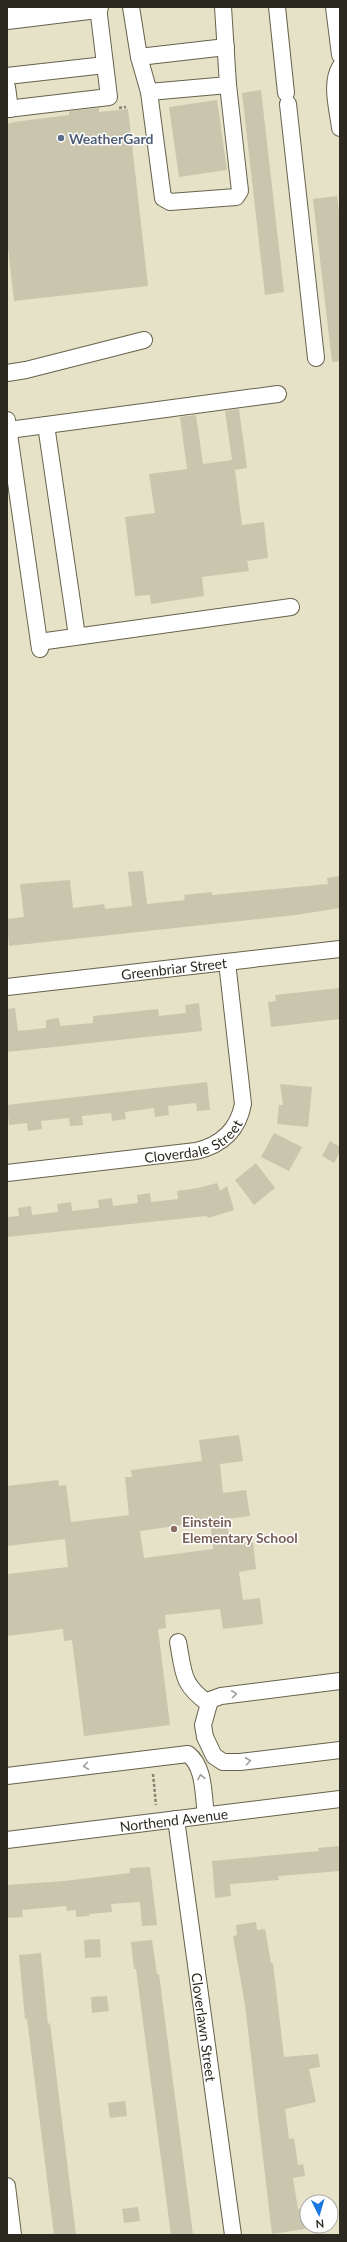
<svg xmlns="http://www.w3.org/2000/svg" width="347" height="2242" font-family="Lato,sans-serif">
  <style>
    .building { fill: #cac5ad; fill-rule: evenodd }
    .lines { fill: none; stroke-linecap: round; stroke-linejoin: round }
    .minor-casing { stroke: #66624c; stroke-width: 18 }
    .highway-casing { stroke: #66624c; stroke-width: 24 }
    .path { stroke: #868371; stroke-width: 2.5; stroke-dasharray: 3 2; stroke-linecap: butt }
    .minor { stroke: #fff; stroke-width: 16 }
    .highway { stroke: #fff; stroke-width: 22 }
    .oneway { stroke: #a09f9b }
    .service-dot { fill: #5c6f8a; stroke: #fff; stroke-width: 1.5 }
    .education-dot { fill: #8d6e63; stroke: #fff; stroke-width: 1.5 }
    .labels { text-anchor: middle; dominant-baseline: central; stroke-width: 3; stroke-linejoin: round; paint-order: stroke }
    .service-label { font-size: 14px; font-weight: bold; fill: #4e5e75; stroke: #fff; text-anchor: start }
    .street-label { font-size: 14px; fill: #2c2a20; stroke: #fff }
    .education-label { font-size: 14px; font-weight: bold; fill: #785e54; stroke: #fff; text-anchor: start }
  </style>
  <rect width="100%" height="100%" fill="#e6e2c8"/>
  <g class="building">
    <polygon points="261,90 284,292 265,295 242,93"/>
    <polygon points="217,100 227,170 179,177 169,107"/>
    <polygon points="99,108 99,112 128,109 148,286 14,301 7,240 7,124 14,122 69,115 69,111"/>
    <polygon points="337,196 340,221 340,361 332,362 313,199"/>
    <polygon points="239,409 247,468 235,470 242,525 264,522 268,558 247,561 249,571 202,577 204,596 151,604 150,595 135,596 125,517 155,513 149,474 187,469 180,417 196,415 203,464 232,460 225,411"/>
    <polygon points="143,871 147,904 185,900 184,895 212,892 212,895 328,884 327,878 340,876 340,908 296,915 9,946 7,919 24,917 20,884 70,880 73,908 104,904 105,909 132,906 128,872"/>
    <polygon points="340,988 340,1019 271,1027 268,1002 276,1001 275,995"/>
    <polygon points="199,1003 202,1031 7,1052 7,1009 15,1008 18,1031 46,1028 46,1020 59,1018 60,1026 93,1023 93,1016 158,1009 159,1016 186,1013 185,1005"/>
    <polygon points="207,1082 210,1110 197,1111 196,1103 168,1106 169,1115 155,1117 154,1108 125,1112 126,1119 112,1121 111,1113 82,1116 83,1125 70,1126 69,1118 41,1121 42,1129 28,1131 27,1123 9,1125 7,1105"/>
    <polygon points="280,1084 312,1087 308,1127 277,1124 279,1105 283,1105"/>
    <polygon points="274,1133 302,1147 289,1171 261,1157"/>
    <polygon points="330,1141 340,1147 340,1152 334,1163 322,1156"/>
    <polygon points="256,1163 275,1188 254,1205 235,1180"/>
    <polygon points="217,1183 220,1191 227,1186 234,1210 208,1218 207,1216 7,1237 7,1217 19,1216 18,1208 31,1206 32,1215 58,1212 57,1204 71,1202 72,1211 99,1208 98,1200 112,1198 113,1206 138,1203 137,1195 150,1193 151,1202 178,1199 177,1191 198,1188"/>
    <path d="M239 1435 243 1461 220 1464 223 1493 246 1490 250 1516 227 1519 230 1545 253 1542 256 1569 239 1572 243 1600 260 1598 263 1624 223 1629 220 1609 165 1615 166 1628 158 1629 170 1725 84 1736 72 1640 64 1641 63 1629 7 1636V1574L68 1567 65 1539 7 1546V1486L58 1480 59 1486 66 1485 71 1522 129 1515 125 1477H132L131 1470 202 1461 199 1440ZM210 1521 213 1549 144 1558 140 1531Z"/>
    <polygon points="340,1846 340,1871 278,1876 279,1880 230,1884 231,1896 215,1898 212,1861 319,1851 318,1848"/>
    <polygon points="150,1867 157,1925 142,1926 140,1902 111,1904 112,1912 89,1914 89,1916 76,1917 76,1910 67,1911 66,1906 22,1910 23,1917 7,1918 7,1885 64,1881 130,1873 130,1868"/>
    <polygon points="256,1922 257,1930 265,1929 271,1963 273,1963 284,2057 318,2054 320,2067 309,2069 316,2102 285,2109 289,2139 294,2138 298,2165 303,2164 305,2176 293,2178 298,2209 302,2208 305,2229 272,2234 245,2005 233,1936 237,1935 236,1925"/>
    <polygon points="100,1939 101,1957 85,1958 84,1940"/>
    <polygon points="152,1940 157,1974 159,1974 193,2235 171,2235 136,1969 134,1969 131,1942"/>
    <polygon points="41,1953 48,2024 50,2023 76,2235 54,2235 27,2019 25,2019 19,1955"/>
    <polygon points="107,1996 109,2011 92,2013 91,1997"/>
    <polygon points="125,2101 127,2116 110,2118 108,2103"/>
    <polygon points="138,2207 140,2221 124,2223 122,2209"/>
  </g>
  <g class="lines">
    <defs>
      <g id="minor">
        <polyline points="131,7 139,57 149,92 228,85 223,7"/>
        <polyline points="277,7 286,93"/>
        <polyline points="334,7 340,55"/>
        <polyline points="139,57 226,47"/>
        <path d="M340 67C330 84 338 110 340 128"/>
        <polyline points="7,76 105,65"/>
        <polyline points="7,87 10,109"/>
        <polyline points="149,92 163,198 170,202 236,197 240,191 228,85"/>
        <polyline points="288,104 316,358"/>
        <polyline points="7,109 109,97 98,7"/>
        <polyline points="7,373 26,370 144,340"/>
        <polyline points="7,420 40,649"/>
        <polyline points="46,425 77,636"/>
        <polyline points="9,430 278,394"/>
        <polyline points="39,642 291,607"/>
        <path id="s1" d="M7 987 340 949"/>
        <path id="s2" d="M7 1173 196 1151C222 1145 238 1130 243 1104L227 962"/>
        <path d="M178 1642C184 1673 181 1684 209 1704"/>
        <polyline points="340,1681 221,1696 210,1700 203,1725 205,1737 214,1756 223,1762 240,1762 340,1750"/>
        <path d="M7 1776 188 1754C205 1767 203 1795 206 1815"/>
        <path id="s3" d="M176 1819 233 2235"/>
        <path id="s4" d="M7 1840 340 1799"/>
        <polyline points="7,2186 13,2235"/>
      </g>
      <polyline id="highway" points="7,18 97,7"/>
    </defs>
    <use href="#minor" class="minor-casing"/>
    <use href="#highway" class="highway-casing"/>
    <g class="path">
      <polyline points="119,108 126,107"/>
      <polyline points="153,1774 156,1805"/>
    </g>
    <use href="#minor" class="minor"/>
    <use href="#highway" class="highway"/>
  </g>
  <defs><path id="oneway-chevron" d="M-2-3.5L2.5 0L-2 3.5" fill="none" stroke-width="1.6" stroke-linecap="round" stroke-linejoin="round"/></defs>
  <g class="oneway">
    <use href="#oneway-chevron" transform="translate(234 1694) rotate(-7)"/>
    <use href="#oneway-chevron" transform="translate(248 1761) rotate(-7)"/>
    <use href="#oneway-chevron" transform="translate(86 1766) rotate(172)"/>
    <use href="#oneway-chevron" transform="translate(201 1777) rotate(-101)"/>
  </g>
  <circle class="service-dot" cx="61" cy="138" r="4"/>
  <circle class="education-dot" cx="174" cy="1529" r="4"/>
  <g class="labels">
    <g class="service-label">
      <text x="69" y="138">WeatherGard</text>
    </g>
    <g class="street-label">
      <text stroke="none"><textPath href="#s1" startOffset="168">Greenbriar Street</textPath></text>
      <text stroke="none"><textPath href="#s2" startOffset="191">Cloverdale Street</textPath></text>
      <text stroke="none"><textPath href="#s4" startOffset="168">Northend Avenue</textPath></text>
      <text stroke="none"><textPath href="#s3" startOffset="210">Cloverlawn Street</textPath></text>
    </g>
    <g class="education-label">
      <text x="182" y="1521">Einstein<tspan x="182" dy="16">Elementary School</tspan></text>
    </g>
  </g>
  <rect width="347" height="2242" fill="none" stroke="#2c2a20" stroke-width="16"/>
  <g transform="translate(319 2214) rotate(175)"><circle r="19" fill="#ffffff" stroke="#abaaa6"/>
  <path d="M0-3L7 15L0 10L-7 15Z" fill="#1976df"/>
  <text y="-6" font-size="11" font-weight="bold" text-anchor="middle" fill="#2c2a20">N</text>
  </g>
</svg>
